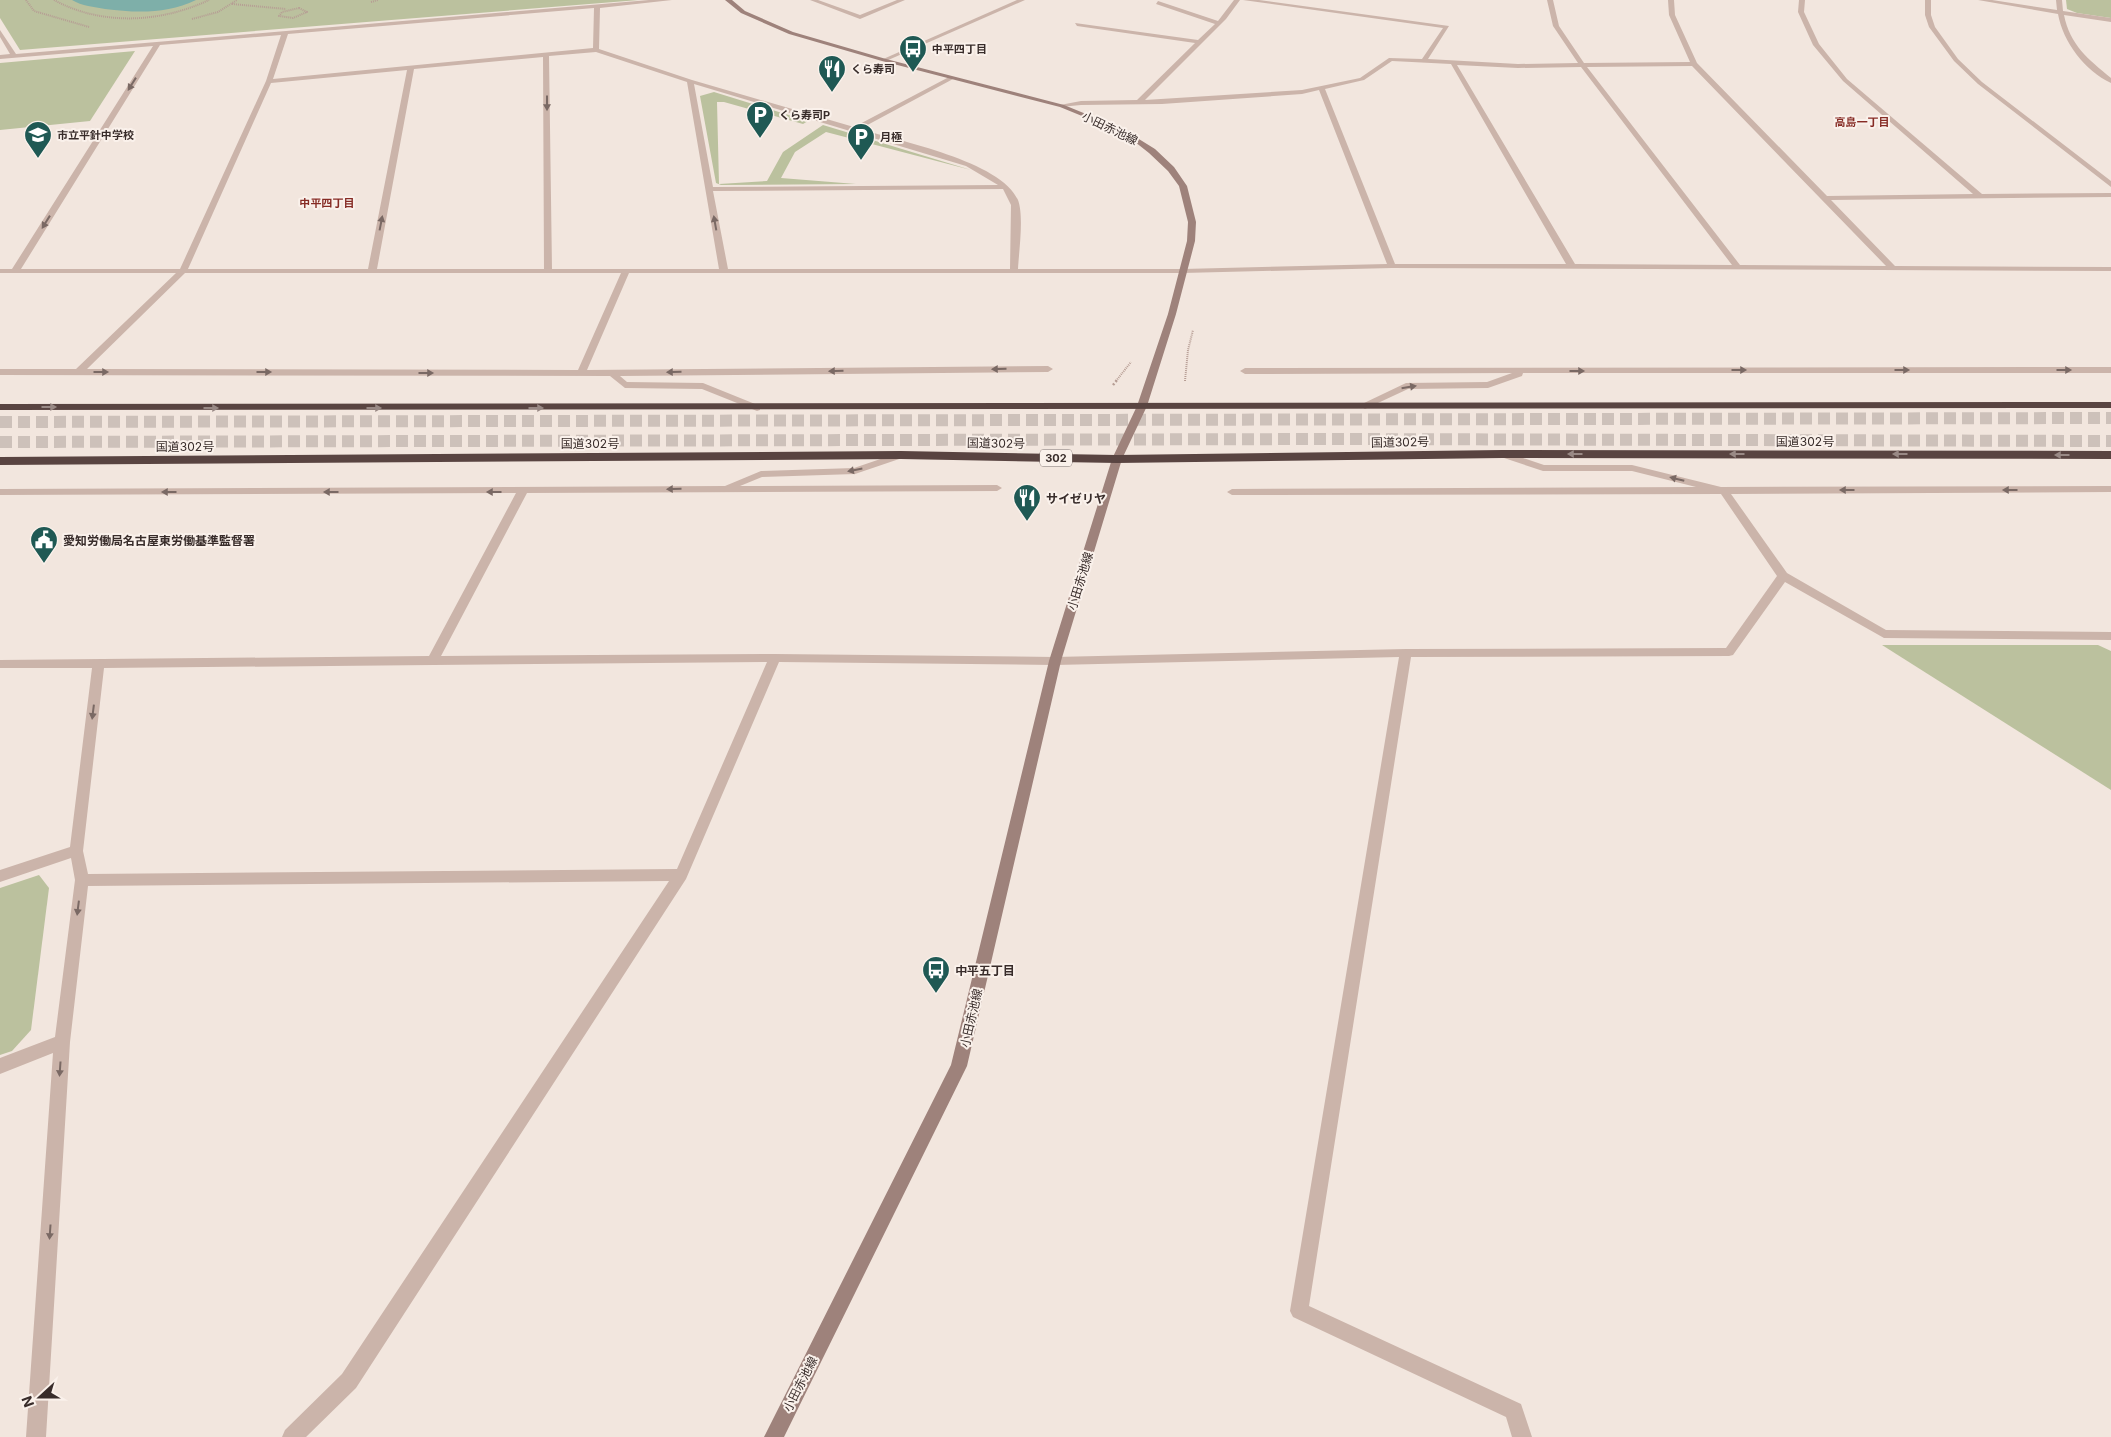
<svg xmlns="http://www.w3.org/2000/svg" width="2111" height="1437" font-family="Inter,'Noto Sans JP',sans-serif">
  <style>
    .green { fill: #bbc19e }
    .water { fill: #7eafa9 }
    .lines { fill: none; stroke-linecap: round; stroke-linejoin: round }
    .highway-tunnel { stroke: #cdc1ba; stroke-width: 12; stroke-dasharray: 12 6; stroke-linecap: butt }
    .path-far1 { stroke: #b69d94; stroke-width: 2; stroke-dasharray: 1 1; stroke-linecap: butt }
    .path { stroke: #b69d94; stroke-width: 2.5; stroke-dasharray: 2 2; stroke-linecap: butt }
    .street { fill: #cbb4aa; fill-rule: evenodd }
    .secondary { fill: #9e827b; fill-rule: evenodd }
    .highway { fill: #594441; fill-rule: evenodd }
    .oneway { fill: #7a6964 }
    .oneway2 { fill: #998985 }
    .labels { text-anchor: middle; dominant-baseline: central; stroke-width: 4; stroke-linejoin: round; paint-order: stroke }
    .far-poi-label { font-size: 11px; font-weight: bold; fill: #382c2a; stroke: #faf1eb; text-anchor: start }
    .far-neighbourhood-label { font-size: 11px; font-weight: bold; fill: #862b24; stroke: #faf1eb }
    .shield { fill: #faf1eb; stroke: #726764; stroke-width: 1 }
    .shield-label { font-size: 11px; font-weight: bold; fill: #382c2a }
    .street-label { font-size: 12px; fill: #382c2a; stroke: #faf1eb }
    .poi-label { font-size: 12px; font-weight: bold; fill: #382c2a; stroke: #faf1eb; text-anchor: start }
  </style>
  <rect width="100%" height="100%" fill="#f2e6de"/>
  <g class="green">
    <polygon points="0,0 639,0 20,50 0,18"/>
    <polygon points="2066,0 2111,0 2111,18 2077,13 2067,9"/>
    <polygon points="135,51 90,121 0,130 0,63"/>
    <polygon points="714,92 808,121 803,124 724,102 717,102 719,184 767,181 783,152 823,125 971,170 826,132 795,152 781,178 856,184 721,185 716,183 700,96"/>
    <polygon points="1882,645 2098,645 2111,651 2111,790"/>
    <polygon points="39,875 49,888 31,1030 12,1051 0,1055 0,888"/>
  </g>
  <path class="water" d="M72 0H196C167 14 137 13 105 9 94 7 82 6 72 0Z"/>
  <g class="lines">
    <g class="highway-tunnel">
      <polyline points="0,422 2111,418"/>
      <polyline points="0,442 1333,439 2111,441"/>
    </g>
    <g class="path-far1">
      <polyline points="26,0 34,11 89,27"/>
      <path d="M54 0C102 26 160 23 209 0"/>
      <polyline points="371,2 378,0"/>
      <polyline points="232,4 286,9"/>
      <polygon points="299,8 307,12 293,18 279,16 282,12"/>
      <polyline points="192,19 218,12 237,0"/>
      <polyline points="1116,381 1131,362"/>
      <polyline points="1185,381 1188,350 1193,330"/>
    </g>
    <polyline class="path" points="1113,385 1117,380"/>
    <g class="street">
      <path d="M649 0H672L600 8 599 49 692 80 854 127 949 77H953V79L860 129C899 141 1001 161 1018 200 1024 216 1019 250 1018 269H1183L1387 264 1319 90 1302 94 1162 104 1081 105 1060 107V105L1081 101 1137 100 1195 43 1077 26 1075 23 1198 40 1215 24 1156 4 1158 1 1218 21 1234 0H1240L1226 19 1145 100 1302 90 1360 78 1389 58 1422 59 1443 28 1243 0H1259L1449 26 1428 59 1518 64 1578 63 1553 26 1547 0H1553L1559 26 1584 63 1690 62 1669 15 1668 0H1674L1675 15 1697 63 1827 196 1973 194 1843 81 1813 45 1798 12 1799 0H1805L1804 12 1819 44 1847 79 1982 194 2111 193V197L1831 200 1895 266 2111 267V271L1392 268 1183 273H629L587 370 1048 366 1053 369 1048 372 620 376 627 382 703 383 760 406V410L757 411 702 389 625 388 610 376 0 375V369H76L176 273H0V269H12L153 46 0 59V55L10 54 0 37V30L16 54ZM594 8 593 48 273 79 288 34ZM281 35 266 81 180 269H21L160 45ZM596 52 687 82 719 269H552L549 56ZM543 57 544 269H377L414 69ZM1392 61 1451 64 1566 264H1395L1325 89 1364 80ZM1457 65 1518 68 1581 67 1732 265 1575 264ZM1692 66 1886 266 1740 265 1587 67ZM407 70 368 269H188L271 83ZM694 84 966 166 998 185 713 187ZM1003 189 1011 205 1010 269H728L713 191ZM185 273H621L578 370 87 369Z"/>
      <polygon points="810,0 818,0 860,15 897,0 905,0 860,19"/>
      <polygon points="1017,0 1025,0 886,61 881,60"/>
      <polygon points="1925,0 1931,0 1931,15 1935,27 1958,59 1982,82 2111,181 2111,187 1978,84 1954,61 1929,27 1925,15"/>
      <path d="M1978 0H1992L2057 10 2056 0H2062L2063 11 2111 18V22L2064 15C2070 45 2088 59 2111 78V83C2085 71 2063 42 2058 14Z"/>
      <polygon points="2111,367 2111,373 1523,373 1522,376 1488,388 1408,389 1365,409 1360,406 1362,404 1406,383 1487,382 1512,373 1245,374 1240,371 1245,368"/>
      <path d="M1502 451 1544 465H1632L1721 487 2111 486V492L1731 494 1787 573 1886 630 2111 632V640L1884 638 1785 582 1733 655 1729 656 1411 657 1309 1306 1521 1404 1532 1437H1512L1506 1417 1293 1317 1290 1311 1399 657 1055 665 779 662 686 879 356 1388 306 1437H282L285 1430 342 1374 669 881 88 886 70 1042 46 1437H26L53 1053 0 1074V1058L55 1037 75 880 71 858 0 882V870L70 847 92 668H0V660L429 656 516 493 0 495V489L725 486 761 471 854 468 901 452 905 453V457L855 474 762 477 740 486 997 485 1002 488 997 491 527 493 441 656 775 654 1055 657 1406 649 1726 648 1777 576 1721 494 1232 495 1227 492 1232 489 1696 487 1632 471H1543L1498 456V452ZM767 662 677 869 88 874 83 851 104 668Z"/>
    </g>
    <polygon class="secondary" points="725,0 732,0 745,11 793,32 886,59 1064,105 1108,123 1134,136 1155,149 1174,167 1187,186 1196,222 1195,241 1176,314 1147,406 1122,459 1061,661 967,1066 784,1437 764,1437 951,1065 1049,661 1112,459 1137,406 1168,314 1187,241 1188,222 1179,186 1168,171 1149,153 1130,138 1104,125 1060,107 882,61 789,34 741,13"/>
    <g class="highway">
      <polygon points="2111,402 2111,408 0,410 0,404"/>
      <polygon points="1502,450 2111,451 2111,459 1502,458 1117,463 901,459 0,465 0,457 901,451 1117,455"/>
    </g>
  </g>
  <defs><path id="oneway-solid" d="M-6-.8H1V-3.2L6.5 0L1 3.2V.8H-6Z" transform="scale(1.25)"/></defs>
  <g class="oneway">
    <use href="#oneway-solid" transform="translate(132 84) rotate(122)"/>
    <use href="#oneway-solid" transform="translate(547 103) rotate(90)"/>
    <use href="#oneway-solid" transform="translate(46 222) rotate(122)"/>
    <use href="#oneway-solid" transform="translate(381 223) rotate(-79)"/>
    <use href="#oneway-solid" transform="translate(715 223) rotate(-100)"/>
    <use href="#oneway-solid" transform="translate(999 369) rotate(179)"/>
    <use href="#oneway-solid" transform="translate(1739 370)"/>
    <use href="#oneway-solid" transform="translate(1902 370)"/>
    <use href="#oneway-solid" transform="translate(2064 370)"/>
    <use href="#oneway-solid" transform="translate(836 371) rotate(179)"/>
    <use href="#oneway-solid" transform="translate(1577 371)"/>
    <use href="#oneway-solid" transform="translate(101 372)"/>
    <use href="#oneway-solid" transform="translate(264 372)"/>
    <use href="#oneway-solid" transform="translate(674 372) rotate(179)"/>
    <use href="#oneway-solid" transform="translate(426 373)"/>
    <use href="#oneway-solid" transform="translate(1409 387) rotate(-9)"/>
    <use href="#oneway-solid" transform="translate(855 470) rotate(169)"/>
    <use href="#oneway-solid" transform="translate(1677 479) rotate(-166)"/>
    <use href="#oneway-solid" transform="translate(674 489) rotate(179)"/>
    <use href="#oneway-solid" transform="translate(1847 490) rotate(180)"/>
    <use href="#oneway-solid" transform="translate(2010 490) rotate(180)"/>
    <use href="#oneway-solid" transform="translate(169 492) rotate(180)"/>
    <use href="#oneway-solid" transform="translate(331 492) rotate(180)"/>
    <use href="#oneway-solid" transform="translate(494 492) rotate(180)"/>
    <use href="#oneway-solid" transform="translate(93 712) rotate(97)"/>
    <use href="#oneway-solid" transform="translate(78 908) rotate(97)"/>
    <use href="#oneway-solid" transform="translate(60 1069) rotate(94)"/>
    <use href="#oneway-solid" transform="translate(50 1232) rotate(94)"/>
  </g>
  <g class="oneway2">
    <use href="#oneway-solid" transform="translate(49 407)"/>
    <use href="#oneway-solid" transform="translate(211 408)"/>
    <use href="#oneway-solid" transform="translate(374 408)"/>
    <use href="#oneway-solid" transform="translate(536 408)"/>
    <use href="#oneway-solid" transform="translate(1575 454) rotate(-180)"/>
    <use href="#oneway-solid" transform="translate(1737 454) rotate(-180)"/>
    <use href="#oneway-solid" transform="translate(1900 454) rotate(-180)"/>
    <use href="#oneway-solid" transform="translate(2062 455) rotate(-180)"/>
  </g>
  <defs>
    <symbol id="bus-pin" viewBox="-11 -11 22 30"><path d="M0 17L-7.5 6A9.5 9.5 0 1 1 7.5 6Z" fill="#1f5954" stroke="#faf1eb"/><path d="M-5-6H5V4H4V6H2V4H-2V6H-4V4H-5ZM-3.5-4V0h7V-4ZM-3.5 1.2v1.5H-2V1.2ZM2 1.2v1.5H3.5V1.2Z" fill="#fff"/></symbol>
    <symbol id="restaurant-pin" viewBox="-11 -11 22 30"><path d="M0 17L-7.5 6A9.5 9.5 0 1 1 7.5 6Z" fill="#1f5954" stroke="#faf1eb"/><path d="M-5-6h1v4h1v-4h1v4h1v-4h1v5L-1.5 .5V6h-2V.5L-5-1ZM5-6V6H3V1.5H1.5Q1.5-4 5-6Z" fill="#fff"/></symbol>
    <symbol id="parking-pin" viewBox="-11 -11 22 30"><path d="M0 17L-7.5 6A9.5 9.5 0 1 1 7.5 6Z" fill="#1f5954" stroke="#faf1eb"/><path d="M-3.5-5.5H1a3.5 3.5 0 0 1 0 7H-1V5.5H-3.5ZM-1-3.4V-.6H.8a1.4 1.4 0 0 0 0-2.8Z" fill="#fff"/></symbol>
    <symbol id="school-pin" viewBox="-11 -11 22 30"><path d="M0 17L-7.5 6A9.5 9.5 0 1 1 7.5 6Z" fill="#1f5954" stroke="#faf1eb"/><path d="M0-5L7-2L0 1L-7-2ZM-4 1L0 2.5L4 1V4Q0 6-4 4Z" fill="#fff"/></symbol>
    <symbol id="civic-pin" viewBox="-11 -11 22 30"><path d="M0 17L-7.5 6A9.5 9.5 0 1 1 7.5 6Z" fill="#1f5954" stroke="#faf1eb"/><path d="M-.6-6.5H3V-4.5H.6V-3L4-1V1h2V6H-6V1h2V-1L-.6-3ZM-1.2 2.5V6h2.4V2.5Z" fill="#fff"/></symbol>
  </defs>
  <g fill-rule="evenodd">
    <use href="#bus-pin" x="897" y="33" width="32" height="43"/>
    <use href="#restaurant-pin" x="816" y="53" width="32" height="43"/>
    <use href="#parking-pin" x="744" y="99" width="32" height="43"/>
    <use href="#school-pin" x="22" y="119" width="32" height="43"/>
    <use href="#parking-pin" x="845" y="121" width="32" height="43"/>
    <use href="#restaurant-pin" x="1011" y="482" width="32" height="43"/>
    <use href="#civic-pin" x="28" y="524" width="32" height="43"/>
    <use href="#bus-pin" x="920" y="954" width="32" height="43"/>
  </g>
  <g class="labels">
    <g class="far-poi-label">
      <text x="932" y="49">中平四丁目</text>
      <text x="851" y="69">くら寿司</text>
      <text x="779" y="115">くら寿司P</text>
      <text x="57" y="135">市立平針中学校</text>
      <text x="880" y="137">月極</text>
    </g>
    <g class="far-neighbourhood-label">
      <text x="1862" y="122">高島一丁目</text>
      <text x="327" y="203">中平四丁目</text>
    </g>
    <rect class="shield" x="1040" y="449.5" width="32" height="17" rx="4"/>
    <g class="shield-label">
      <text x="1056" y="458">302</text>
    </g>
    <g class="street-label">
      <text transform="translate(1110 128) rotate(26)">小田赤池線</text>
      <text x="1805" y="441">国道302号</text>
      <text transform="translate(1400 442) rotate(-1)">国道302号</text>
      <text x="590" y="443">国道302号</text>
      <text transform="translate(996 443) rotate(1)">国道302号</text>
      <text x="185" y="446">国道302号</text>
      <text transform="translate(1080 581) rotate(-73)">小田赤池線</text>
      <text transform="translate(971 1018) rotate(-77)">小田赤池線</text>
      <text transform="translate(800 1384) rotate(-63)">小田赤池線</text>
    </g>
    <g class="poi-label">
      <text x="1046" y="498">サイゼリヤ</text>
      <text x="63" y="540">愛知労働局名古屋東労働基準監督署</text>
      <text x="955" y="970">中平五丁目</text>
    </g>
  </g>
  <g transform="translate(40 1397) rotate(249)" stroke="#faf1eb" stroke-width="4" paint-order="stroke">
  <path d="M0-4L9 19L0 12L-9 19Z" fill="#382c2a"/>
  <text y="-8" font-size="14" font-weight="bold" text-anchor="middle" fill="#382c2a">N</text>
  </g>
</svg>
